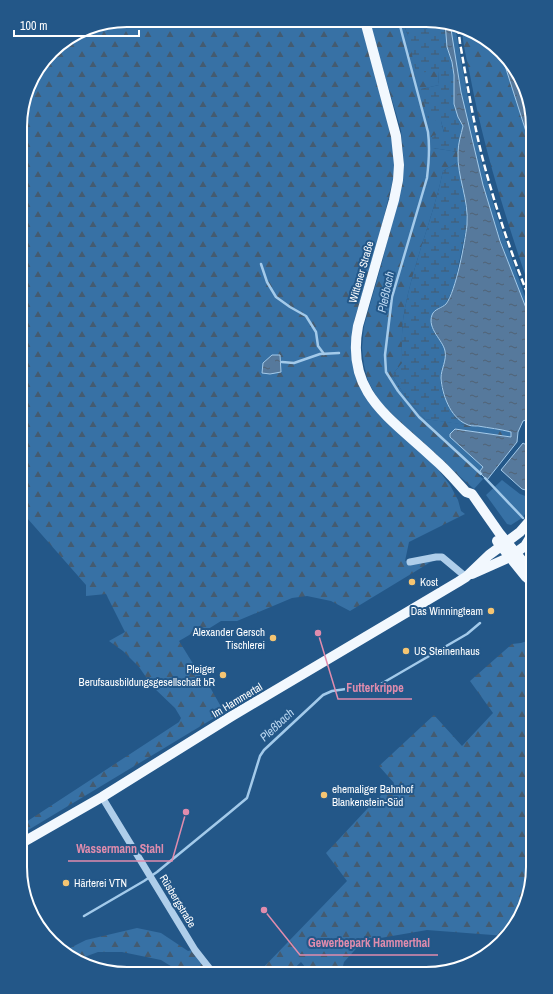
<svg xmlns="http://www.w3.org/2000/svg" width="553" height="994" font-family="'Archivo Narrow',sans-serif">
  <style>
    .grass { fill: #3771a5 }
    .forest { fill: url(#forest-firs) }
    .wetland { fill: url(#wetland-marsh) }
    .water { fill: url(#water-ripples); stroke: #a3caea }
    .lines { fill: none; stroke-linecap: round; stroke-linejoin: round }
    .stream { stroke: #a3caea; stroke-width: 2.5 }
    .minor { stroke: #afceea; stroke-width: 7 }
    .major { stroke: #f2f8fe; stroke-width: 10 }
    .rail { stroke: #fff; stroke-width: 2.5; stroke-dasharray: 7 3; stroke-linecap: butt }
    .poi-dot { fill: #f5c572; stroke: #235788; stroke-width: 1.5 }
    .labels { text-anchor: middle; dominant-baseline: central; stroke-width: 4; stroke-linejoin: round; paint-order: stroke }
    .street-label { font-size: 11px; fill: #fff; stroke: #235788 }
    .poi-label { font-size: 11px; fill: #fff; stroke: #235788; text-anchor: start }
    .water-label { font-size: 12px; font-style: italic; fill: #bbd7f1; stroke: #235788 }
    .rim { fill: none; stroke: #fff; stroke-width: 2 }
    .leader { fill: none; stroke: #e08cad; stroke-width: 1.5 }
    .callout-dot { fill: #e08cad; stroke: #235788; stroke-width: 1.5 }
    .callout-label { font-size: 12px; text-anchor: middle; font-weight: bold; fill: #e08cad; stroke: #235788; stroke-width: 4; stroke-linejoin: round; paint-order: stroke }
  </style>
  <defs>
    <pattern id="forest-firs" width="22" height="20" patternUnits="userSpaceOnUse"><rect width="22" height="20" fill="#3771a5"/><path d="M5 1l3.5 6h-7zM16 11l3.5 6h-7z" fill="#445b70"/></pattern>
    <pattern id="wetland-marsh" width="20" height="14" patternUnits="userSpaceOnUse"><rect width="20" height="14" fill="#3771a5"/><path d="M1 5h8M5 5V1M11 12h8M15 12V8" fill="none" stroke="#445b70"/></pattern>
    <pattern id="water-ripples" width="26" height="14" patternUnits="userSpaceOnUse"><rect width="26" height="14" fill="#56799c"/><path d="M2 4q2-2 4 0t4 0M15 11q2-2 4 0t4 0" fill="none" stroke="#516274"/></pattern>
  </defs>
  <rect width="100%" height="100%" fill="#235788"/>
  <g class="grass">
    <path d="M450 23 455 26 467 93 481 159 496 213 524 294 533 316V326C514 280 497 233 483 185 468 132 458 78 450 23Z"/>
    <polygon points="502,480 520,494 528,497 533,494 533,504 522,518 511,525 507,524 486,495"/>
  </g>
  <g class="forest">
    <polygon points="127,20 360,21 392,130 395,171 379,237 354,321 356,374 437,468 450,485 458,500 461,511 465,514 409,542 405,561 412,562 434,560 350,611 331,601 307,596 292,598 237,621 221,621 205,631 203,627 179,641 205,683 207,682 224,712 20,835 20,826 179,722 181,718 175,708 153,687 139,667 123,651 109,641 125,632 106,594 86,596 86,585 20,510 21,113 31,79 56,47 86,28"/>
    <path d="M369 22H403L408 36 438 71 439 85 421 89 441 121 444 133 433 148 458 152V162L443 171C433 218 414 261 405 308 401 326 402 344 402 363L392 375 407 399 425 419 511 431V437L455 429 479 462 484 467 478 475 483 479 474 489 424 445 379 401 368 381 364 365 362 348 364 326 383 259 402 180 404 164 401 130Z"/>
    <path d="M462 29 496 46 501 53 529 141 533 170V298C508 225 484 151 470 75 467 60 463 45 462 29Z"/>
    <polygon points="533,639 533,874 511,932 506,936 427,930 363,941 344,962 341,974 311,974 301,962 288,974 258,973 347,881 326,853 368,808 394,783 379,766 434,715 462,746 493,713 470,681 512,644 521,643"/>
    <polygon points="137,928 161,933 188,951 193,950 209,973 182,973 161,960 122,952 98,952 79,959 62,952 86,940"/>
  </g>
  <g class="wetland">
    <polygon points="403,22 445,22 447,47 452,62 454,75 454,104 458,117 463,126 458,152 433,148 432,136 444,132 441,121 428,119 421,89 439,85 438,71 416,73 408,36"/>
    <path d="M458 162 465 197 467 224 454 287 445 305 438 308 434 332C437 337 442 342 444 347 448 357 443 365 441 374 438 394 452 413 466 425L425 419 407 399 392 375 402 363C402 344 401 326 405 308 414 261 433 218 443 171Z"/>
  </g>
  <g class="water">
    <path d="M445 22 450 23 461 92 483 185 500 241 533 326V417L523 421 518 432 517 442 487 480 480 473V471L483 467 450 437V434L455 429 511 437V432C500 429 489 428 478 426 474 426 469 426 466 424 450 417 442 394 441 378 441 369 447 360 445 351 443 340 427 329 432 315 434 309 442 308 446 304 456 291 465 242 467 225 469 199 457 177 458 153 458 143 461 135 463 126L458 117 454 104V75L452 62 447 47Z"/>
    <polygon points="501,53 527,92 533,127 533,169 529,141"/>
    <polygon points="272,355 280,355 281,372 270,374 262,373 263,363"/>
    <polygon points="523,443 533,449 533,488 529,491 522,489 501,470"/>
  </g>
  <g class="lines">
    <g class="stream">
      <path d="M399 22 428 132C430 148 429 162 427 178L392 297 385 355 386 372 398 391 419 417 481 474"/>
      <polyline points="261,264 267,282 276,297 290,307 306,316 316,332 318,346 324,354"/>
      <polyline points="282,362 294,363 320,354 339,353"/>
      <polyline points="485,478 523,518"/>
      <polyline points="84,916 144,881 157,872 229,813 247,798 260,756 264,750 323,695 332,691 346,689 374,688 467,634 480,623"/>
    </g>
    <g class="minor">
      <polyline points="410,562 436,557 442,557 466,577"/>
      <polyline points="102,797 195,950 213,973"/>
    </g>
    <g class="major">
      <path d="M365 21 396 136 399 165 398 180 394 200 358 326C345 394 391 418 434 459 446 469 456 481 466 492L472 494 500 534 533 574"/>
      <polyline points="497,541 526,577 533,583"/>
      <polyline points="472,574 510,557 525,546 533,533"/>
      <polyline points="20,844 102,797 232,716 458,582 466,577 489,555 520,532 533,517"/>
    </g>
    <path class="rail" d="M458 27 460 43C467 82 473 121 483 160 496 210 513 259 533 307"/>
  </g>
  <g class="poi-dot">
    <circle cx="412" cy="582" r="4"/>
    <circle cx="491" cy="611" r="4"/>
    <circle cx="273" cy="638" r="4"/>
    <circle cx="406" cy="651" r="4"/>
    <circle cx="223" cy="675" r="4"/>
    <circle cx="324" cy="795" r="4"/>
    <circle cx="66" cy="883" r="4"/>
  </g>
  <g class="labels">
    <g class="street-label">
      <text transform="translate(361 272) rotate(-74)">Wittener Straße</text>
      <text transform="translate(237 700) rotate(-31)">Im Hammertal</text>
      <text transform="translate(178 901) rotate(59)">Rüsbergstraße</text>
    </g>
    <g class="poi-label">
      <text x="420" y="582">Kost</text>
      <text x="483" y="611" text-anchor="end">Das Winningteam</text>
      <text x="265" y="632" text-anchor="end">Alexander Gersch<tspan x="265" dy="13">Tischlerei</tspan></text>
      <text x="414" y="651">US Steinenhaus</text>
      <text x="215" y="669" text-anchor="end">Pleiger<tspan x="215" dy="13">Berufsausbildungsgesellschaft bR</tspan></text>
      <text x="332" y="789">ehemaliger Bahnhof<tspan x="332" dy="13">Blankenstein-Süd</tspan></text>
      <text x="74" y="883">Härterei VTN</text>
    </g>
    <g class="water-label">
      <text transform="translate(386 292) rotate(-78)">Pleßbach</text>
      <text transform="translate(277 725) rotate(-43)">Pleßbach</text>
    </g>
  </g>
  <path d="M0 0H553V994H0ZM127 27H426A100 100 0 0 1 526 127V867A100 100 0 0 1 426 967H127A100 100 0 0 1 27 867V127A100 100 0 0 1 127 27Z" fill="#235788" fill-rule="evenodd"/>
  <path class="rim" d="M127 27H426A100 100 0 0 1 526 127V867A100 100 0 0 1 426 967H127A100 100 0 0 1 27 867V127A100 100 0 0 1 127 27Z"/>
  <path class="leader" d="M318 633L338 699H412M186 812L172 861H68M264 910L300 955H438"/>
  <g class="callout-dot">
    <circle cx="318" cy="633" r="4"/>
    <circle cx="186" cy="812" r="4"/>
    <circle cx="264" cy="910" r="4"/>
  </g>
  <g class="callout-label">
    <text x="375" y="692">Futterkrippe</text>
    <text x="120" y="853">Wassermann Stahl</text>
    <text x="369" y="947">Gewerbepark Hammerthal</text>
  </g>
  <path d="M14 30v6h125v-6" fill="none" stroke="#ffffff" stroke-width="2"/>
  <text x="20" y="30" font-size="12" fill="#ffffff" stroke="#235788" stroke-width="3" paint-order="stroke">100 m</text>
</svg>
